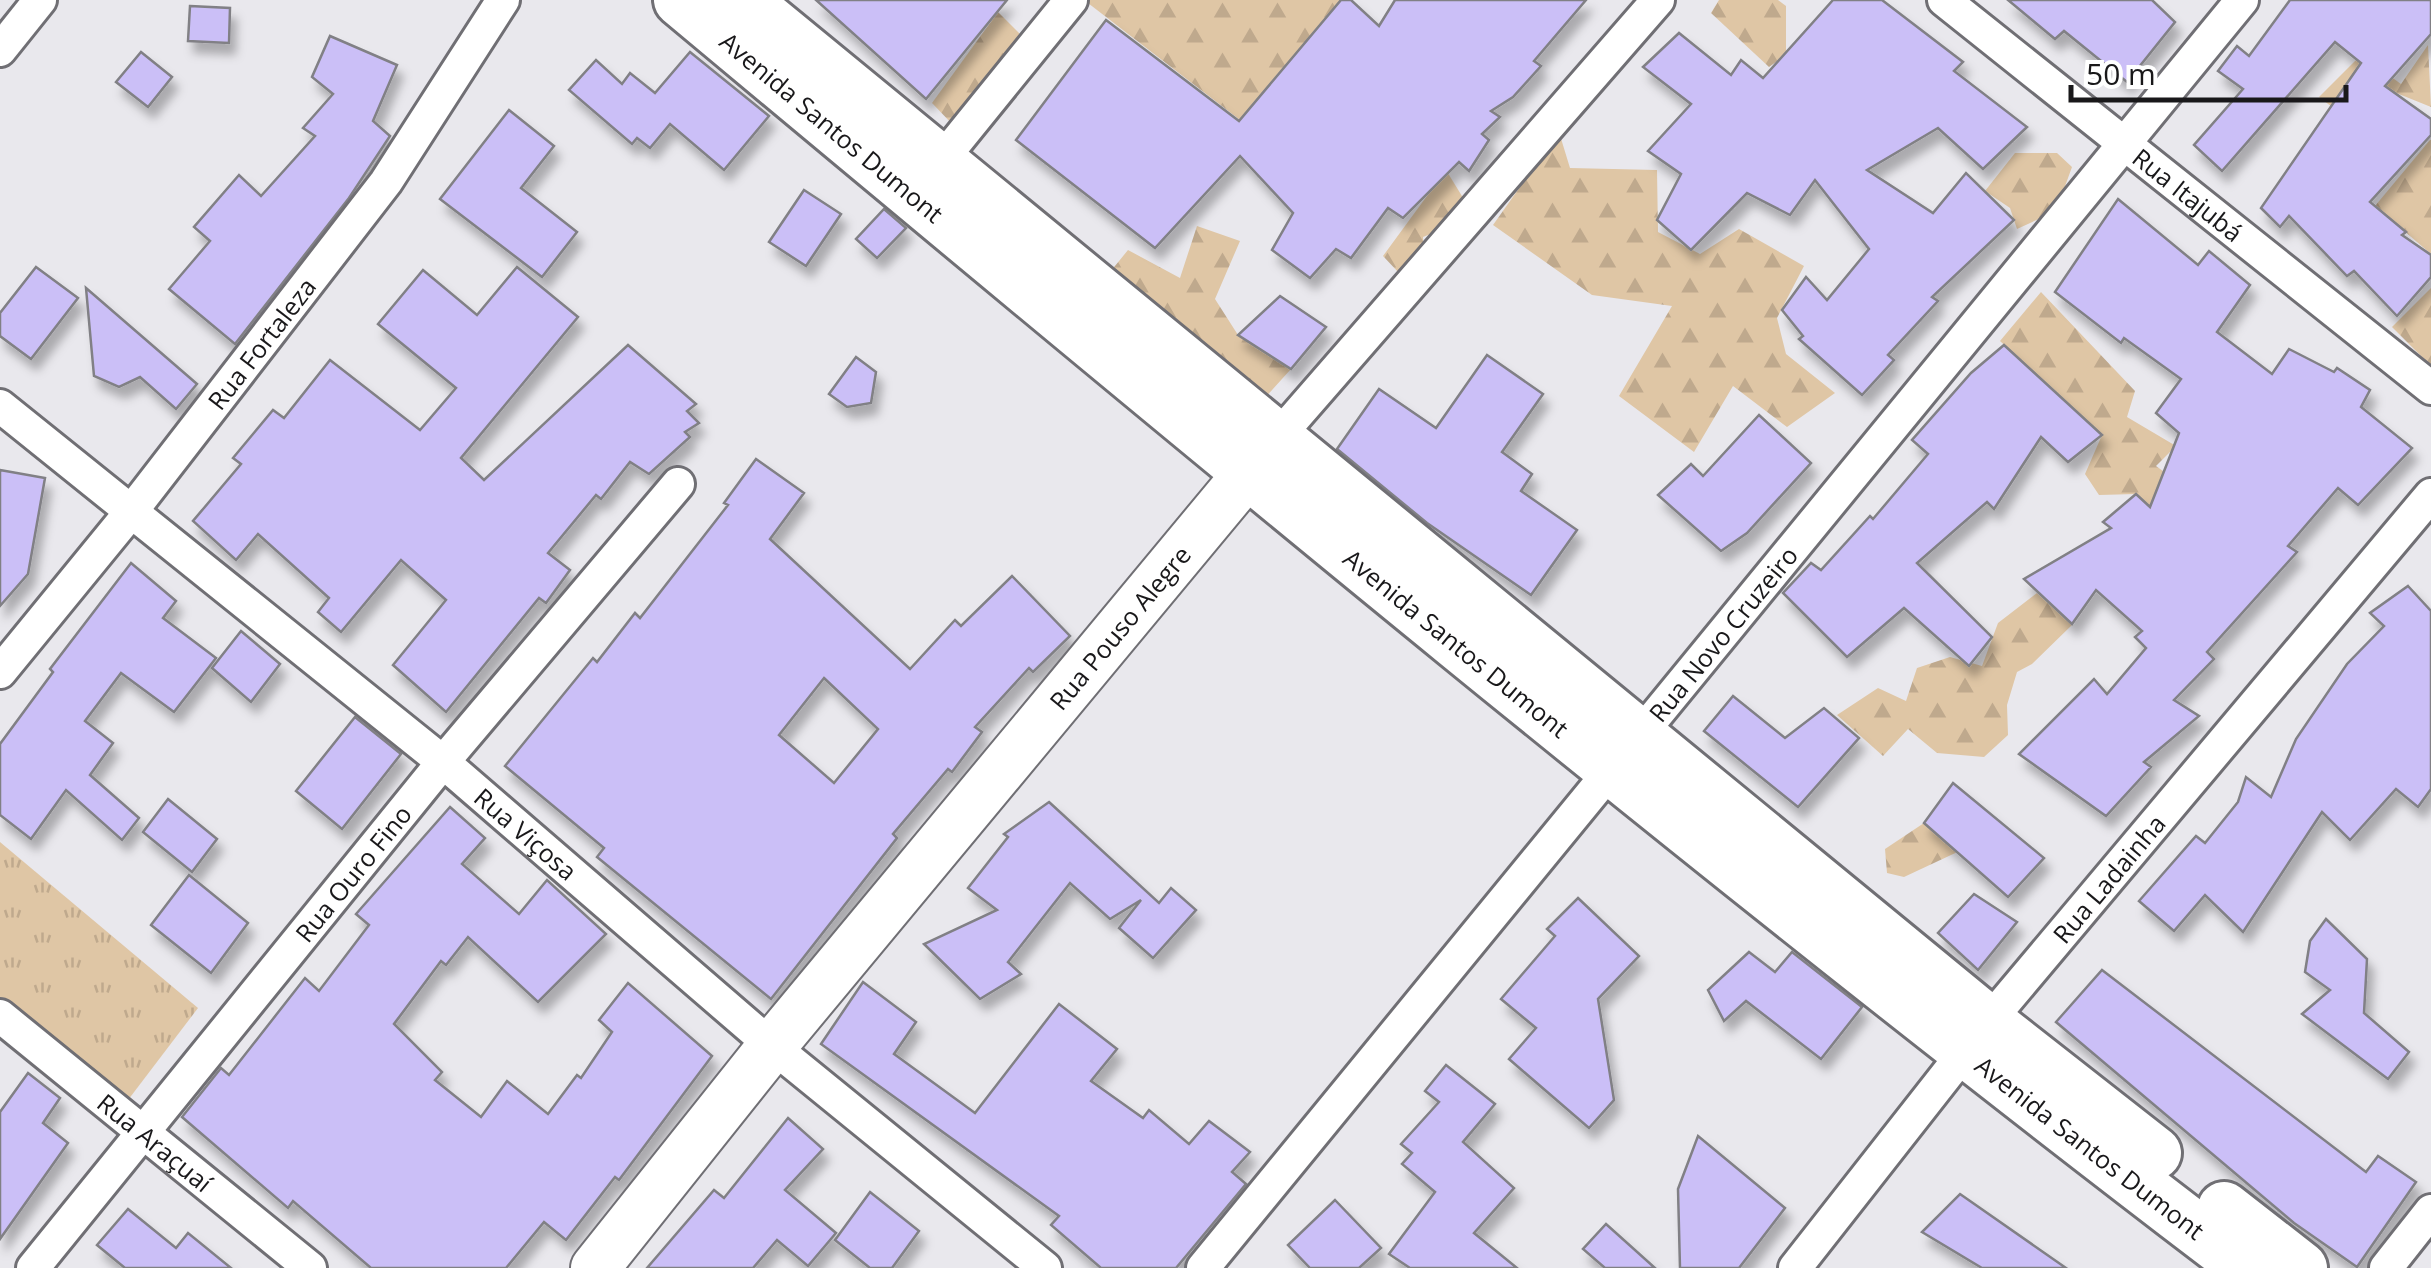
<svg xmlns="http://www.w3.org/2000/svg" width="2431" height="1268" font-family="'Open Sans',sans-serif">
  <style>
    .grass { fill: url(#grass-tufts) }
    .forest { fill: url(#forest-firs) }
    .building { fill: #cbbff7; stroke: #818085; stroke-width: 2.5; fill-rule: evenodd; filter: url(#shadow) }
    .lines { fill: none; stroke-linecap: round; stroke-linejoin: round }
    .minor-casing { stroke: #706f74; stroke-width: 38 }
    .secondary-casing { stroke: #706f74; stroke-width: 52 }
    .primary-casing { stroke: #706f74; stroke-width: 58 }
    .minor { stroke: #fff; stroke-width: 32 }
    .secondary { stroke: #fff; stroke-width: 48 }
    .primary { stroke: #fff; stroke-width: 52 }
    .labels { text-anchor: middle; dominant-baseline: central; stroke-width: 9; stroke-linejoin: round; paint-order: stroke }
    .street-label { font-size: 25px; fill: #19181a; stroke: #fff }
  </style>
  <defs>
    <pattern id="grass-tufts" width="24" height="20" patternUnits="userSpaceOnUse" patternTransform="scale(2.5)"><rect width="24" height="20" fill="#dfc6a5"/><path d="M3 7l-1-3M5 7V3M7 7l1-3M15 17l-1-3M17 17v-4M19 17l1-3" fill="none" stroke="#bfa98d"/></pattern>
    <pattern id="forest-firs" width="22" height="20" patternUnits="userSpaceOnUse" patternTransform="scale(2.5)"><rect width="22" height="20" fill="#dfc6a5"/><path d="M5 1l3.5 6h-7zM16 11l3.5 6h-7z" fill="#bfa98d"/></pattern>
    <filter id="shadow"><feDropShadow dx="6" dy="11" stdDeviation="5" flood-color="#0004"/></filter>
  </defs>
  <rect width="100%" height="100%" fill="#e9e8ed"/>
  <polygon class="grass" points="0,842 198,1008 125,1104 0,1000"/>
  <g class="forest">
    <polygon points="1084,0 1341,0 1240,120"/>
    <polygon points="1719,0 1778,0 1786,6 1786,55 1769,67 1711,13"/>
    <polygon points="998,12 1033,47 953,125 932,103"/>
    <polygon points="2428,45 2431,107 2389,90 2358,127 2319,97 2361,55 2401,84"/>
    <polygon points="1559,132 1570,168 1657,170 1658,232 1700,254 1739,229 1804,266 1777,318 1786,354 1835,393 1787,427 1733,386 1694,452 1619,396 1672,306 1592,295 1493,225"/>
    <polygon points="2430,140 2431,140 2431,254 2375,206"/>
    <polygon points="2015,153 2057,153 2072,167 2056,211 2017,229 2010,208 1985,191"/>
    <polygon points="1446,170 1465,201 1441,230 1423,237 1424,255 1399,273 1383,256"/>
    <polygon points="1197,226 1240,241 1215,299 1238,335 1291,369 1264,399 1106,277 1128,250 1180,278"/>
    <polygon points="2431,288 2431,366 2392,327"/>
    <polygon points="2041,292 2135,391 2127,417 2176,446 2156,466 2210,505 2177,532 2136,494 2099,495 2085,474 2102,435 2000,341"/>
    <polygon points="2037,593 2072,625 2032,664 2017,672 2007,705 2008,735 1984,757 1937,753 1908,729 1883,756 1837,715 1878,688 1906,701 1917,668 1950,657 1982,666 1998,623"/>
    <polygon points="1950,822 1966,848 1904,877 1887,873 1885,849 1924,823"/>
  </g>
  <g class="building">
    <polygon points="816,0 1007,0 926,99"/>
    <polygon points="1341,0 1351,0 1379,26 1395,0 1586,0 1534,61 1541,66 1513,97 1491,111 1500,117 1482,134 1489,140 1469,171 1459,162 1403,218 1388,208 1351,258 1336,249 1310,278 1272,250 1293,213 1240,156 1155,248 1016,140 1106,20 1239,121"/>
    <polygon points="1833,0 1882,0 1963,62 1954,71 2027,127 1983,169 1938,128 1867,170 1933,213 1966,173 2014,220 1932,297 1938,301 1888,355 1894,360 1862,395 1799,339 1803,336 1782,310 1806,277 1827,300 1869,249 1815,180 1790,215 1747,193 1691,250 1657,220 1681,174 1648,151 1691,104 1643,67 1679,33 1731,75 1741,60 1763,78"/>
    <polygon points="2008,0 2152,0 2175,22 2127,82 2064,31 2055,39"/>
    <polygon points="2290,0 2431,0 2431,34 2385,86 2431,119 2431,135 2370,202 2406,232 2402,235 2431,255 2431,277 2397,316 2354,271 2347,276 2289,216 2280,227 2261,208 2361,63 2335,42 2222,171 2194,145 2243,89 2218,71 2237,46 2249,56"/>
    <polygon points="190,6 230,8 229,43 188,41"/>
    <polygon points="330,36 397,65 373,121 390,136 349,198 235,344 169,289 210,241 194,227 239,175 261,196 315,136 303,128 333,94 312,77"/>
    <polygon points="141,52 172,77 148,107 116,82"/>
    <polygon points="690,52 769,116 724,170 670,124 650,148 637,138 632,144 569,90 596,60 622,84 630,73 655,93"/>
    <polygon points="509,110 554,146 521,188 577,232 542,277 440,199"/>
    <polygon points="804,190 841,214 806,266 769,242"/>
    <polygon points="2118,199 2198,265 2209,251 2250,285 2217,332 2272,374 2289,349 2334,372 2337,368 2370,390 2361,407 2412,448 2358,505 2338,488 2288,546 2297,552 2207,652 2214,659 2174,700 2199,716 2144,762 2151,767 2106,816 2019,754 2094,679 2107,694 2146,648 2135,637 2142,631 2096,590 2072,624 2024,579 2111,528 2103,522 2136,494 2150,507 2179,433 2156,413 2181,379 2124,338 2121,343 2055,292"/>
    <polygon points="884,209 906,228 877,258 856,239"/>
    <polygon points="36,267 78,298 31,359 0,336 0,313"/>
    <polygon points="517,267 578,317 461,458 484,480 628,345 696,404 687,411 699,423 685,432 690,437 649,474 630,462 601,499 596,495 548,553 570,570 546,603 539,598 446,712 393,665 446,600 401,560 341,632 318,612 329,598 258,534 236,560 193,521 241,464 233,458 273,410 284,418 330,360 420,430 456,388 378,324 423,270 477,315"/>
    <polygon points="86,288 197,384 176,409 140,377 119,387 94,376"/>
    <polygon points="1280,296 1326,327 1291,369 1238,335"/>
    <polygon points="2004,345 2102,435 2068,462 2041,437 1994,509 1987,502 1917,563 1992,637 1969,666 1904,608 1847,657 1783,593 1811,563 1821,570 1870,516 1873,519 1928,454 1912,440 1971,373"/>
    <polygon points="1487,355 1543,394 1502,452 1532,474 1521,491 1577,530 1531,595 1427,523 1337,449 1379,389 1436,428"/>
    <polygon points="856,357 876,372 871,403 847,407 829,394"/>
    <polygon points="1759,415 1811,463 1747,533 1721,551 1658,495 1691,464 1703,476"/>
    <path d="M756 459 804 493 770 539 910 669 955 620 961 626 1012 576 1070 636 1033 672 1029 668 975 727 982 732 952 772 948 769 893 834 897 838 771 999 597 857 604 848 505 766 593 658 597 662 635 613 640 618 728 505 724 503ZM824 678 878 729 834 783 779 735Z"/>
    <polygon points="0,470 45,478 28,574 0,606"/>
    <polygon points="131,563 176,601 163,618 216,658 174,712 121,673 85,721 113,743 90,775 139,818 122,840 66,790 31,839 0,815 0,744 53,672 50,669"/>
    <polygon points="2408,586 2431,611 2431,789 2418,807 2396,789 2350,840 2322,812 2243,932 2205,895 2174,931 2139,901 2196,836 2205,843 2238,802 2246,777 2271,797 2296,739 2347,664 2384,626 2370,613"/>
    <polygon points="241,631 280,664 251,702 212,668"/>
    <polygon points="1733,696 1785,738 1824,708 1859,738 1798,807 1704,731"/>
    <polygon points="355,717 401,754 342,829 296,791"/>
    <polygon points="1953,783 2044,858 2008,897 1924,823"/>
    <polygon points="168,799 217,839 192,872 143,832"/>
    <polygon points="1049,802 1159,903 1171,888 1196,910 1153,958 1119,928 1141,900 1110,919 1070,883 1008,962 1021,974 980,999 924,944 997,910 968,888 1008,837 1004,834"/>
    <polygon points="450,807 485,838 462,864 519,914 547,880 606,934 538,1002 468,937 446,965 441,961 394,1024 442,1072 435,1080 481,1117 507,1081 548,1114 577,1075 581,1078 612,1032 599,1020 628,983 712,1056 619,1180 615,1177 566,1240 544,1222 506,1268 371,1268 293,1201 288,1208 182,1117 221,1068 229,1075 305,978 319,991 369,925 356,914"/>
    <polygon points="189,875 248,923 211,973 151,925"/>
    <polygon points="1974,894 2017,922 1978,970 1938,933"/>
    <polygon points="1578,898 1639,956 1598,999 1614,1100 1589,1128 1509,1059 1536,1028 1501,999 1555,936 1547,929"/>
    <polygon points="2326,919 2367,959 2364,1013 2409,1052 2388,1079 2302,1014 2330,990 2305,972 2310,941"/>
    <polygon points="1749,952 1775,972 1792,952 1862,1007 1821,1059 1746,1001 1724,1021 1708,990"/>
    <polygon points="2102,970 2366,1172 2378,1156 2416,1182 2357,1267 2294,1223 2056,1022"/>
    <polygon points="863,982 916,1022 894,1054 975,1113 1059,1004 1117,1049 1091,1081 1143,1118 1149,1110 1189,1144 1209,1121 1250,1152 1232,1172 1246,1184 1176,1268 1101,1268 1051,1225 1059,1216 821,1044"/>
    <polygon points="1446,1065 1495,1104 1463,1142 1514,1188 1474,1233 1517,1268 1410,1268 1389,1254 1435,1192 1402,1164 1412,1153 1401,1144 1439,1102 1425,1091"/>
    <polygon points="28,1073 60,1098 43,1123 68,1143 0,1239 0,1112"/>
    <polygon points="788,1118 823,1149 785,1190 836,1233 808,1266 777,1240 753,1268 647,1268 714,1190 724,1198"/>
    <polygon points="1698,1136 1785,1208 1739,1268 1680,1268 1678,1189"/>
    <polygon points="870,1192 919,1231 892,1268 870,1268 835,1240"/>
    <polygon points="1960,1194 2066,1268 1982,1268 1922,1232"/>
    <polygon points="1335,1200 1381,1248 1359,1268 1310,1268 1288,1245"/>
    <polygon points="128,1209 176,1248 188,1233 231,1268 125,1268 97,1245"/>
    <polygon points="1606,1224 1655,1268 1605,1268 1583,1249"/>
  </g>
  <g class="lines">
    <defs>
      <g id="minor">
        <path id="s1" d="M1944 0 2431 388"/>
        <polyline points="0,50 40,0"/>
        <polyline points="939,163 1071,0"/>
        <path id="s2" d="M0 406 443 762 772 1046 1045 1268"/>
        <polyline points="1276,439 1658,0"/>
        <path id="s3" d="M0 672 130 513 386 182 503 0"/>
        <path id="s4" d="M0 1016 310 1268"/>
        <path id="s5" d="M33 1268 443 762 678 484"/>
        <path id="s6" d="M1203 1268 2242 0"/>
        <path id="s7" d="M1795 1268 1988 1022 2431 495"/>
        <polyline points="2386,1268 2431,1211"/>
      </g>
      <g id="secondary">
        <path id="s8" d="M595 1268 772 1046 1272 444"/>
      </g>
      <g id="primary">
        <path id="s9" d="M680 0C1196 431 1712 861 2247 1268"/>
        <polyline points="743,0 1988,1022 2155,1153"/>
        <polyline points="2224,1208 2301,1268"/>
      </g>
    </defs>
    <use href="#minor" class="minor-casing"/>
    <use href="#secondary" class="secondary-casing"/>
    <use href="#primary" class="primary-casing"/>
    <use href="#minor" class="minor"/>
    <use href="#secondary" class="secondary"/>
    <use href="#primary" class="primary"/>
  </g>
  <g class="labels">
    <g class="street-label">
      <text stroke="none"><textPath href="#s9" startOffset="198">Avenida Santos Dumont</textPath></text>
      <text stroke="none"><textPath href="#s1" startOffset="312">Rua Itajubá</textPath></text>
      <text stroke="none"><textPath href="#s3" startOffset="420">Rua Fortaleza</textPath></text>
      <text stroke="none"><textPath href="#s8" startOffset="828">Rua Pouso Alegre</textPath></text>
      <text stroke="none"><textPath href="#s6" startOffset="820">Rua Novo Cruzeiro</textPath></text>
      <text stroke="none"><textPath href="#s9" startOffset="1008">Avenida Santos Dumont</textPath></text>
      <text stroke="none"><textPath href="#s2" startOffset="678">Rua Viçosa</textPath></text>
      <text stroke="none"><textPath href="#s5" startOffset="508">Rua Ouro Fino</textPath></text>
      <text stroke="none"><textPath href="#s7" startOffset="500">Rua Ladainha</textPath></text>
      <text stroke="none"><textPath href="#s4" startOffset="200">Rua Araçuaí</textPath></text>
      <text stroke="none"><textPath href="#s9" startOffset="1818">Avenida Santos Dumont</textPath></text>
    </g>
  </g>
  <path d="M2071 85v15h275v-15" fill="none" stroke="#19181a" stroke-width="5"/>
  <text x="2086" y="85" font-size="30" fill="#19181a" stroke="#ffffff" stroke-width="8" paint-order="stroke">50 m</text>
</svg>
